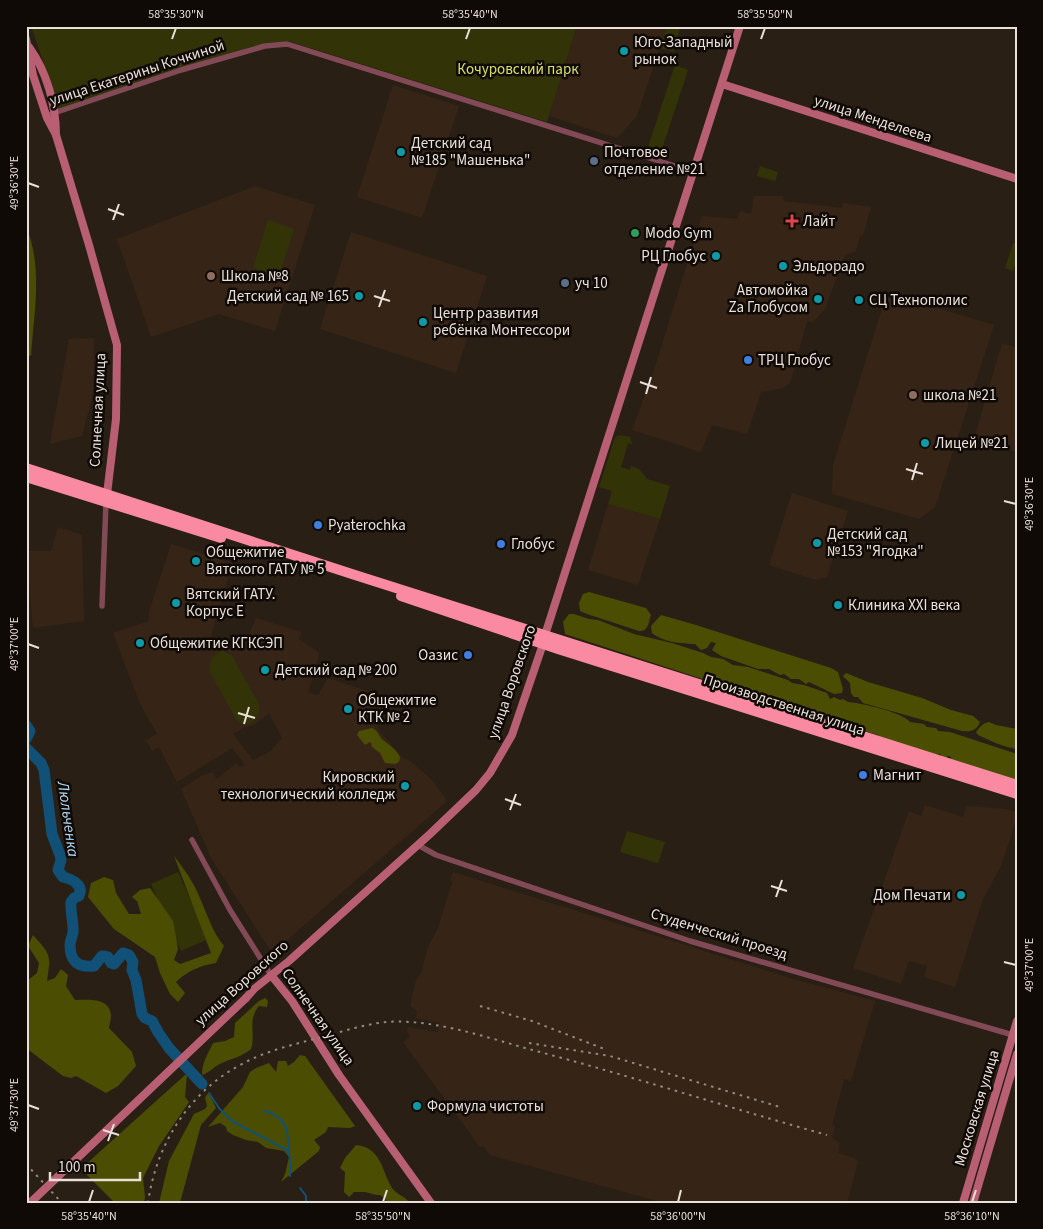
<svg xmlns="http://www.w3.org/2000/svg" width="1043" height="1229" font-family="'Source Sans 3',sans-serif">
  <style>
    .built { fill: #362517; fill-rule: evenodd }
    .green { fill: #323408 }
    .forest { fill: #4b4e02 }
    .lines { fill: none; stroke-linecap: round; stroke-linejoin: round }
    .stream { stroke: #115178; stroke-width: 2 }
    .river { stroke: #115178; stroke-width: 11 }
    .street { stroke: #824a56; stroke-width: 5.5 }
    .secondary { stroke: #b85f73; stroke-width: 8 }
    .highway { stroke: #f98aa2; stroke-width: 10 }
    .rail { stroke: #948b82; stroke-width: 2; stroke-dasharray: 2.5 5; stroke-linecap: butt }
    .secondary-bridge { stroke: #b85f73; stroke-width: 8 }
    .ticks { fill: none; stroke: #e8e0d9; stroke-width: 2 }
    .culture-dot { fill: #0f9aa8; stroke: #0f0a06; stroke-width: 2 }
    .service-dot { fill: #5c6f8a; stroke: #0f0a06; stroke-width: 2 }
    .health-dot { fill: #e0444e; stroke: #0f0a06; stroke-width: 2 }
    .leisure-dot { fill: #2e9e5b; stroke: #0f0a06; stroke-width: 2 }
    .education-dot { fill: #8d6e63; stroke: #0f0a06; stroke-width: 2 }
    .shop-dot { fill: #3f7fe0; stroke: #0f0a06; stroke-width: 2 }
    .labels { text-anchor: middle; dominant-baseline: central; stroke-width: 5; stroke-linejoin: round; paint-order: stroke }
    .poi-label { font-size: 15px; fill: #e8e0d9; stroke: #0f0a06; text-anchor: start }
    .park-label { font-size: 15px; fill: #d9e06a; stroke: #0f0a06 }
    .street-label { font-size: 15px; fill: #e8e0d9; stroke: #0f0a06 }
    .water-label { font-size: 16px; font-style: italic; fill: #b0d5f2; stroke: #0f0a06 }
    .neatline { fill: none; stroke: #e8e0d9; stroke-width: 2 }
    .ticks-label { font-size: 12px; text-anchor: middle; fill: #e8e0d9 }
  </style>
  <rect width="100%" height="100%" fill="#2a1f15"/>
  <g class="built">
    <polygon points="577,26 667,26 637,116 617,138 549,116"/>
    <polygon points="393,85 459,106 422,218 357,197"/>
    <polygon points="255,186 315,205 275,331 219,314 151,337 117,239"/>
    <polygon points="754,196 783,196 784,201 842,208 843,203 871,207 863,235 860,236 856,251 845,255 825,309 813,322 807,321 790,383 783,388 761,392 747,434 712,425 701,452 632,430 654,370 702,216 737,219 740,211 751,214"/>
    <polygon points="351,232 487,276 456,373 320,329"/>
    <polygon points="887,293 994,325 935,507 919,519 832,494 833,465"/>
    <polygon points="94,338 93,394 82,436 50,444 69,339"/>
    <polygon points="1002,343 1017,348 1017,452 974,439"/>
    <polygon points="792,493 848,511 827,577 816,580 769,565"/>
    <polygon points="608,504 660,519 638,585 588,570"/>
    <polygon points="58,527 82,535 84,621 33,628 26,551 51,551"/>
    <path d="M171 544 232 563 211 636 244 646 256 618 301 632 299 639 319 653V655L308 693 318 695 328 678 382 696 377 728 402 757 410 761 431 779 447 801 272 953 211 858 181 789 201 776 212 772 217 779 236 763 240 767 245 765 232 748 177 782 159 747 152 751 146 740 157 734 140 704 113 633 149 621V612ZM269 713 282 738 271 751 253 760 233 734 245 727 254 725Z"/>
    <polygon points="925,805 963,817 967,806 1006,809 1017,812 1017,817 1001,866 983,899 955,987 924,977 927,966 909,961 901,984 853,968 909,811 921,816"/>
    <polygon points="453,872 793,979 875,1001 851,1081 844,1079 832,1125 835,1126 832,1138 840,1143 838,1153 854,1158 858,1162 847,1203 664,1203 490,1155 483,1146 480,1147 403,1042 410,1037 407,1031 408,1027 438,1032 440,1023 416,1018 417,1011 410,1006 416,980 421,973 428,947 438,928 452,882 450,880"/>
  </g>
  <g class="green">
    <polygon points="30,26 577,26 547,122 288,41 266,43 181,67 59,109 34,34"/>
    <polygon points="667,26 681,26 673,52 660,48"/>
    <polygon points="675,65 688,70 659,158 646,153"/>
    <polygon points="760,166 778,172 775,181 757,176"/>
    <polygon points="268,220 294,229 279,276 253,268"/>
    <polygon points="1013,243 1017,244 1017,259 1013,271 1005,268"/>
    <polygon points="620,435 630,437 632,444 628,443 621,467 630,470 631,466 639,469 647,479 670,486 660,519 608,504 612,491 599,487 615,437"/>
    <path d="M223 651 232 656 259 704C261 719 250 730 236 719L210 672C209 660 212 655 223 651Z"/>
    <polygon points="627,831 665,842 658,863 620,852"/>
    <polygon points="178,872 208,939 181,951 151,884"/>
  </g>
  <g class="forest">
    <path d="M26 226C43 267 34 313 31 355L26 358Z"/>
    <path d="M589 592 646 608 651 615C648 623 649 631 639 631L587 614 580 611 579 603 583 594Z"/>
    <path d="M569 614H574L589 619 598 620 634 634 672 643 703 653 711 657 723 659 733 665 748 667 788 680 792 683 804 685 827 693 830 699 834 697 840 700 843 699 848 702C861 703 902 712 910 722L924 724 927 727 936 728 938 731 950 732 1017 754V779L1010 780 950 760 951 757 948 756 946 759 942 758 940 754 935 755 880 738 878 735 847 726 842 722 825 718 811 711H800L737 688 718 684 565 634 563 622Z"/>
    <path d="M661 615 696 625 831 668 838 672 843 689 842 693 834 694 809 682 806 684 799 679H791L784 674 780 675 769 669H758L721 656 712 650 716 643 711 642 707 648 701 650 695 644C681 643 664 643 652 633L651 626Z"/>
    <path d="M846 673 868 682 922 698 951 710 973 716 980 722C976 731 971 732 962 731L863 703 858 697H854L851 693 850 683 843 676Z"/>
    <path d="M989 722 996 725 1017 729V749C1003 747 991 741 978 735L976 732C980 727 983 723 989 722Z"/>
    <path d="M372 728C379 731 378 736 383 740 389 745 396 749 400 757L399 762 395 764 385 763 380 753 372 747 371 743 370 742 365 745 357 735 359 731Z"/>
    <path d="M174 856C184 869 193 881 199 896 207 913 212 932 224 946L216 963C199 966 189 970 176 982L185 993 178 1002 170 994 160 973 155 957 114 929 88 897 91 883 104 877 113 880 116 893 129 914H141L137 901 132 897 140 890 150 888 173 921 178 949 174 960 180 964 211 953Z"/>
    <path d="M33 935C51 955 51 955 47 981L55 978 61 969 68 975 66 986 75 1000C88 1000 110 997 111 1016 111 1020 109 1025 109 1028L132 1052 136 1066 118 1086 106 1093 76 1076 71 1078 63 1076 26 1048V979L28 980 37 973 39 963 28 946Z"/>
    <path d="M265 998 268 1001 267 1007 259 1006C247 1020 256 1033 251 1049 241 1057 233 1058 222 1063 214 1066 211 1072 202 1075 202 1062 208 1054 213 1043L225 1041 234 1037 235 1023 259 1001Z"/>
    <polygon points="300,1055 305,1056 355,1126 350,1128 328,1127 326,1132 314,1140 320,1147 319,1151 281,1182 285,1174 289,1157 284,1151 266,1148 258,1142 246,1140 233,1135 227,1131 226,1127 220,1123 208,1127 243,1087 250,1072 256,1068 269,1063 276,1072 278,1061 286,1061 288,1066 294,1062"/>
    <polygon points="185,1075 187,1075 185,1097 189,1102 159,1146 143,1178 145,1197 144,1203 115,1203 87,1175 85,1171 84,1166"/>
    <polygon points="207,1094 210,1095 216,1108 201,1125 181,1199 179,1203 159,1203 169,1161 194,1114 205,1109 207,1106 205,1098"/>
    <path d="M356 1145C381 1147 382 1171 392 1188 397 1195 405 1196 410 1203H387L385 1198 380 1195H377L365 1192H354L349 1197 344 1192 345 1172 340 1168 345 1158Z"/>
  </g>
  <g class="lines">
    <g class="stream">
      <polyline points="209,1093 219,1108 232,1121 287,1150 290,1158 290,1176"/>
      <path d="M265 1111C288 1118 288 1131 289 1152"/>
      <polyline points="300,1188 306,1196 306,1203"/>
    </g>
    <g class="river">
      <polyline points="26,725 30,731 26,739"/>
      <path d="M26 748 41 763 44 770 52 834 60 855 61 860 58 870 63 877C72 879 84 885 79 896L74 898 71 902C70 912 74 923 73 933 72 937 70 941 70 945 70 961 78 968 94 966L102 956 108 957 111 963 114 964 123 953 129 955 133 962 132 970 136 980 142 1014 145 1018 152 1021 158 1032 169 1048 202 1084"/>
    </g>
    <g class="street">
      <polyline points="51,114 181,70 265,46 287,44 694,172"/>
      <polyline points="102,606 106,502"/>
      <polyline points="192,840 230,910 271,975"/>
      <polyline points="418,845 436,855 690,941 1013,1035"/>
    </g>
    <g class="secondary">
      <polyline points="26,39 33,75 47,118 56,135 89,245 117,345 116,419 107,494"/>
      <path d="M29 47C47 72 56 105 56 135"/>
      <polyline points="722,84 1017,179"/>
      <polyline points="545,635 740,26"/>
      <polyline points="271,975 292,1001 339,1075 431,1203"/>
      <polyline points="246,998 254,989 289,961 430,834 476,790 490,773 512,735 543,644"/>
      <polyline points="963,1203 1017,1021"/>
      <polyline points="973,1203 1017,1054"/>
    </g>
    <g class="highway">
      <polyline points="26,468 355,575 1017,785"/>
      <polyline points="26,477 221,538"/>
      <polyline points="401,596 558,649 1017,794"/>
    </g>
    <g class="rail">
      <polyline points="480,1006 532,1021 607,1050"/>
      <polyline points="529,1043 610,1056 780,1107"/>
      <polyline points="26,1164 62,1203"/>
      <path d="M148 1203C156 1144 190 1090 244 1063 268 1050 296 1044 322 1037 352 1029 379 1019 410 1022 453 1025 495 1040 536 1051 634 1077 730 1108 827 1135"/>
    </g>
    <polyline class="secondary-bridge" points="30,1203 246,998"/>
  </g>
  <path class="ticks" d="M172 39 176 28M466 39 470 28M761 39 765 28M28 183 39 187M108 209 124 215M113 220 119 204M374 296 390 301M379 307 385 290M640 382 657 388M646 394 651 377M906 469 923 474M912 480 917 463M1004 501 1016 504M28 644 39 648M238 713 255 718M244 724 249 707M505 799 521 805M510 810 516 794M771 886 787 891M776 897 782 880M1004 962 1016 965M28 1105 39 1109M103 1130 119 1135M108 1141 114 1124M89 1202 93 1190M383 1202 387 1190M678 1202 681 1190M972 1202 976 1190"/>
  <g class="culture-dot">
    <circle cx="624" cy="51" r="5"/>
    <circle cx="401" cy="152" r="5"/>
    <circle cx="716" cy="256" r="5"/>
    <circle cx="783" cy="266" r="5"/>
    <circle cx="359" cy="296" r="5"/>
    <circle cx="818" cy="299" r="5"/>
    <circle cx="859" cy="300" r="5"/>
    <circle cx="423" cy="322" r="5"/>
    <circle cx="925" cy="443" r="5"/>
    <circle cx="817" cy="543" r="5"/>
    <circle cx="196" cy="561" r="5"/>
    <circle cx="176" cy="603" r="5"/>
    <circle cx="838" cy="605" r="5"/>
    <circle cx="140" cy="643" r="5"/>
    <circle cx="265" cy="670" r="5"/>
    <circle cx="348" cy="709" r="5"/>
    <circle cx="405" cy="786" r="5"/>
    <circle cx="961" cy="895" r="5"/>
    <circle cx="417" cy="1106" r="5"/>
  </g>
  <g class="service-dot">
    <circle cx="594" cy="161" r="5"/>
    <circle cx="565" cy="283" r="5"/>
  </g>
  <path class="health-dot" d="M789.5 213.5h5v5h5v5h-5v5h-5v-5h-5v-5h5z"/>
  <circle class="leisure-dot" cx="635" cy="233" r="5"/>
  <g class="education-dot">
    <circle cx="211" cy="276" r="5"/>
    <circle cx="913" cy="395" r="5"/>
  </g>
  <g class="shop-dot">
    <circle cx="748" cy="360" r="5"/>
    <circle cx="318" cy="525" r="5"/>
    <circle cx="501" cy="544" r="5"/>
    <circle cx="468" cy="655" r="5"/>
    <circle cx="863" cy="775" r="5"/>
  </g>
  <g class="labels">
    <g class="poi-label">
      <text x="634" y="42">Юго-Западный<tspan x="634" dy="17">рынок</tspan></text>
      <text x="411" y="143">Детский сад<tspan x="411" dy="17">№185 "Машенька"</tspan></text>
      <text x="604" y="152">Почтовое<tspan x="604" dy="17">отделение №21</tspan></text>
      <text x="803" y="221">Лайт</text>
      <text x="645" y="233">Modo Gym</text>
      <text x="706" y="256" text-anchor="end">РЦ Глобус</text>
      <text x="793" y="266">Эльдорадо</text>
      <text x="221" y="276">Школа №8</text>
      <text x="575" y="283">уч 10</text>
      <text x="808" y="290" text-anchor="end">Автомойка<tspan x="808" dy="17">Za Глобусом</tspan></text>
      <text x="349" y="296" text-anchor="end">Детский сад № 165</text>
      <text x="869" y="300">СЦ Технополис</text>
      <text x="433" y="313">Центр развития<tspan x="433" dy="17">ребёнка Монтессори</tspan></text>
      <text x="758" y="360">ТРЦ Глобус</text>
      <text x="923" y="395">школа №21</text>
      <text x="935" y="443">Лицей №21</text>
      <text x="328" y="525">Pyaterochka</text>
      <text x="827" y="534">Детский сад<tspan x="827" dy="17">№153 "Ягодка"</tspan></text>
      <text x="511" y="544">Глобус</text>
      <text x="206" y="552">Общежитие<tspan x="206" dy="17">Вятского ГАТУ № 5</tspan></text>
      <text x="186" y="594">Вятский ГАТУ.<tspan x="186" dy="17">Корпус Е</tspan></text>
      <text x="848" y="605">Клиника XXI века</text>
      <text x="150" y="643">Общежитие КГКСЭП</text>
      <text x="458" y="655" text-anchor="end">Оазис</text>
      <text x="275" y="670">Детский сад № 200</text>
      <text x="358" y="700">Общежитие<tspan x="358" dy="17">КТК № 2</tspan></text>
      <text x="873" y="775">Магнит</text>
      <text x="395" y="777" text-anchor="end">Кировский<tspan x="395" dy="17">технологический колледж</tspan></text>
      <text x="951" y="895" text-anchor="end">Дом Печати</text>
      <text x="427" y="1106">Формула чистоты</text>
    </g>
    <g class="park-label">
      <text x="518" y="69">Кочуровский парк</text>
    </g>
    <g class="street-label">
      <text transform="translate(137 73) rotate(-18)">улица Екатерины Кочкиной</text>
      <text transform="translate(873 119) rotate(18)">улица Менделеева</text>
      <text transform="translate(98 410) rotate(-87)">Солнечная улица</text>
      <text transform="translate(512 682) rotate(-71)">улица Воровского</text>
      <text transform="translate(784 705) rotate(18)">Производственная улица</text>
      <text transform="translate(719 934) rotate(17)">Студенческий проезд</text>
      <text transform="translate(242 983) rotate(-42)">улица Воровского</text>
      <text transform="translate(318 1017) rotate(55)">Солнечная улица</text>
      <text transform="translate(977 1108) rotate(-73)">Московская улица</text>
    </g>
    <g class="water-label">
      <text transform="translate(68 819) rotate(82)">Люльченка</text>
    </g>
  </g>
  <rect width="1043" height="1229" fill="none" stroke="#0f0a06" stroke-width="55"/>
  <path d="M50 1172v8h90v-8" fill="none" stroke="#e8e0d9" stroke-width="2.5"/>
  <text x="58" y="1172" font-size="15" fill="#e8e0d9" stroke="#0f0a06" stroke-width="4" paint-order="stroke">100 m</text>
  <rect x="28" y="28" width="988" height="1174" class="neatline"/>
  <g class="ticks-label">
    <text x="176" y="18">58°35'30"N</text>
    <text x="470" y="18">58°35'40"N</text>
    <text x="765" y="18">58°35'50"N</text>
    <text transform="translate(14 183) rotate(-90)" y="4">49°36'30"E</text>
    <text transform="translate(1029 504) rotate(-90)" y="4">49°36'30"E</text>
    <text transform="translate(14 644) rotate(-90)" y="4">49°37'00"E</text>
    <text transform="translate(1029 965) rotate(-90)" y="4">49°37'00"E</text>
    <text transform="translate(14 1105) rotate(-90)" y="4">49°37'30"E</text>
    <text x="89" y="1220">58°35'40"N</text>
    <text x="383" y="1220">58°35'50"N</text>
    <text x="678" y="1220">58°36'00"N</text>
    <text x="972" y="1220">58°36'10"N</text>
  </g>
</svg>
